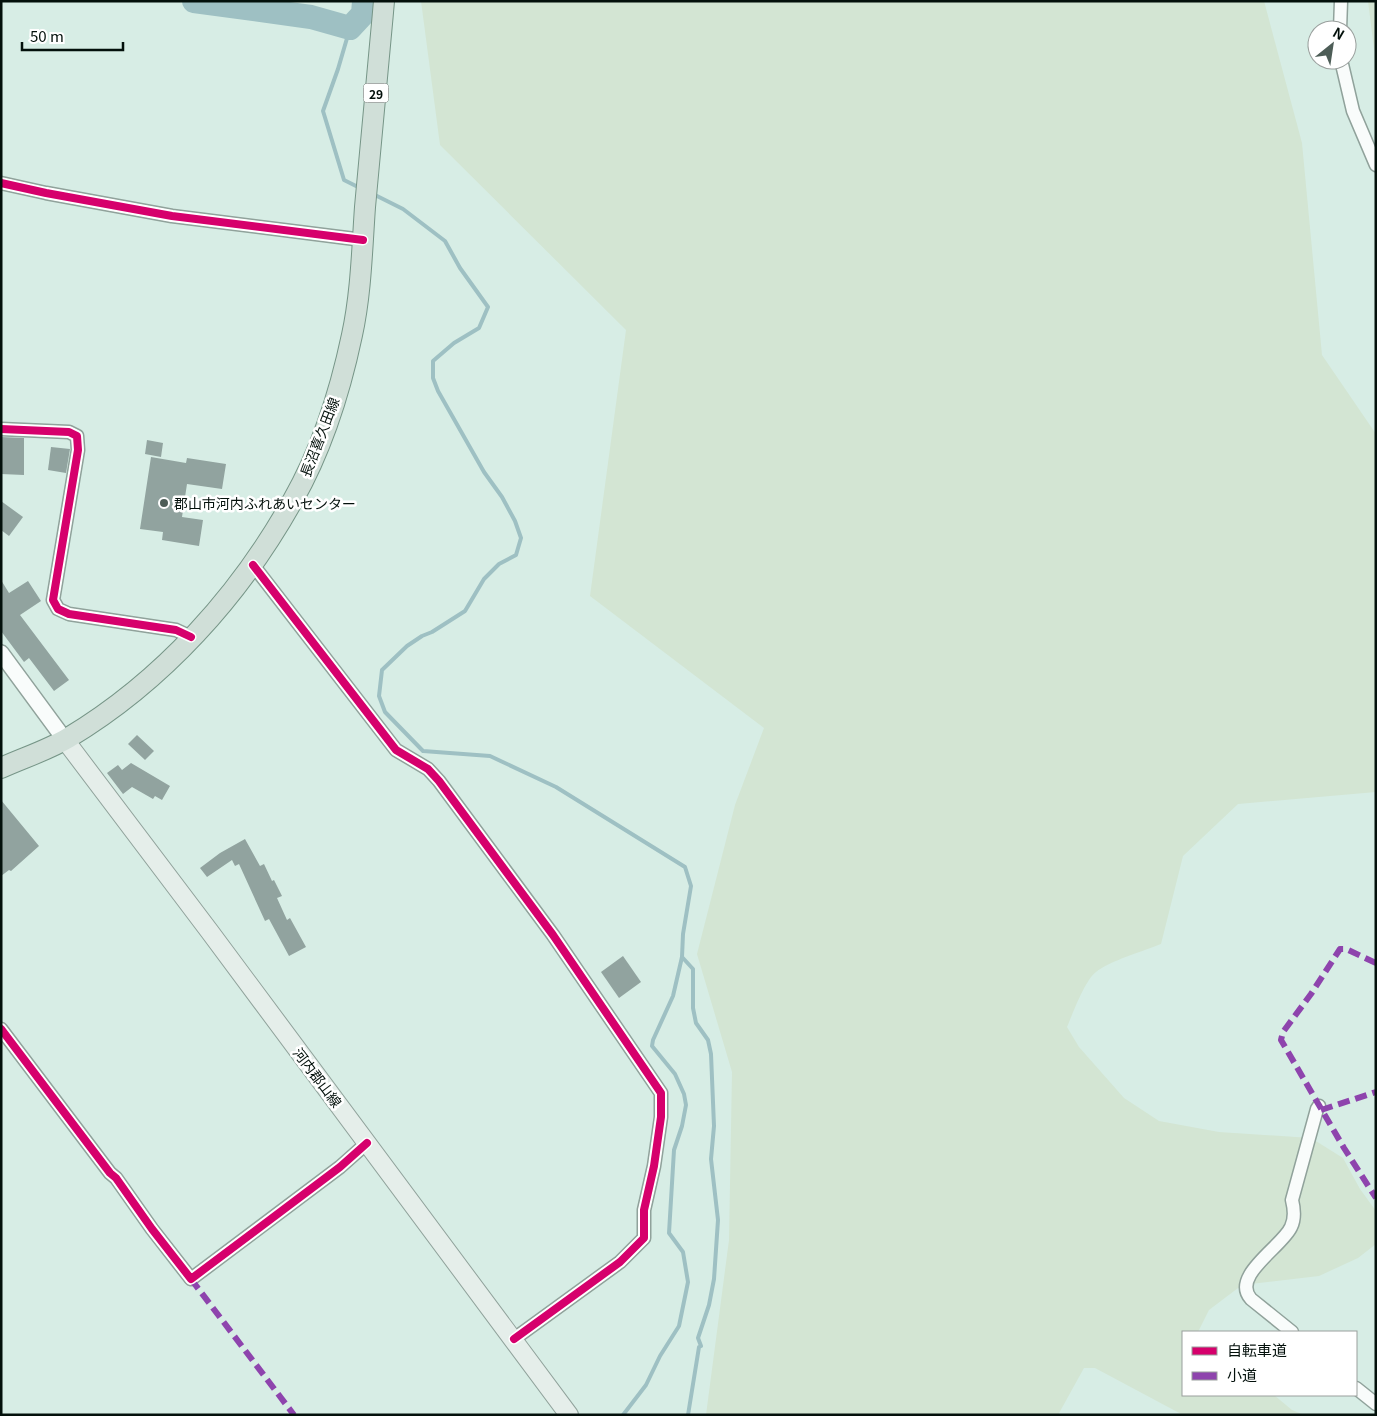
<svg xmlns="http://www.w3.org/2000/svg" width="1377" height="1416" font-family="Georgia,'Noto Sans JP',serif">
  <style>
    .green { fill: #d3e5d3 }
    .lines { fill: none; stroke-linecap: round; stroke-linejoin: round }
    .stream { stroke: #9ec0c3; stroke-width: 4 }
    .river { stroke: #9ec0c3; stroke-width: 24 }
    .building { fill: #91a39f }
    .minor-casing { stroke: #90a29b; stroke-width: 15 }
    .tertiary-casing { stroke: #90a29b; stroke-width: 18 }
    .secondary-casing { stroke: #90a29b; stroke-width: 20 }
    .primary-casing { stroke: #769587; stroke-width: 22 }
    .minor { stroke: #f9fcfb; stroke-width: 12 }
    .tertiary { stroke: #f9fcfb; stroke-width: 15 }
    .secondary { stroke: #e5eeea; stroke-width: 18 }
    .primary { stroke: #d0dfd8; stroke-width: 20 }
    .quiet { stroke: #8e44ad; stroke-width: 6; stroke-dasharray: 12 6; stroke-linecap: butt }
    .cycleway-casing { stroke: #fff; stroke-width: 11 }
    .cycleway { stroke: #d6006c; stroke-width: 8 }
    .poi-dot { fill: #4d5d57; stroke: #fff; stroke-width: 2 }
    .labels { text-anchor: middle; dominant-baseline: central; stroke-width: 5; stroke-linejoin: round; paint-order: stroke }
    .shield { fill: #fff; stroke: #4f5854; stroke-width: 1 }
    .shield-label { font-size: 12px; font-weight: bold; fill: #03100b }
    .street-label { font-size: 14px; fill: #03100b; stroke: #fff }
    .poi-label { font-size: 14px; fill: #03100b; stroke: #fff; text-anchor: start }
  </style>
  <rect width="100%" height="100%" fill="#d7ede5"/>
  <g class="green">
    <path d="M421 1H1264L1302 143 1322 355 1376 434V792L1238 804 1183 856 1161 944C1144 951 1109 961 1096 972 1085 980 1073 1013 1067 1027L1079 1047 1124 1098 1159 1121 1219 1132 1311 1138 1343 1158 1360 1189 1376 1211V1244L1358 1258 1319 1276 1242 1285 1209 1310 1198 1332H1183V1395H1274L1292 1410 1304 1415H1183L1095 1368H1084L1058 1415H706L729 1240 732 1072 697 954 735 805 764 728 590 596 626 330 440 145Z"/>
    <polygon points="1368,1 1376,1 1376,53 1374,49"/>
  </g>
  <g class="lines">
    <g class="stream">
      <polyline points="350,28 338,69 323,111 344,180 360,188"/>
      <polyline points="373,194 403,209 445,241 460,268 488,307 479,328 454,343 433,361 433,378 438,391 484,472 502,497 515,521 521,538 516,555 499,564 484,579 465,611 432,632 422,636 407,646 382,670 379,696 385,712 423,751 490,756 556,787 685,867 691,886 683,934 682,957 673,996 653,1040 652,1046 675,1074 684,1094 686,1105 682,1126 674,1150 669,1233 683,1252 688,1282 679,1326 660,1356 646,1385 623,1415"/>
      <polyline points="682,957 693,969 693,1008 696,1023 708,1040 711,1054 714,1126 711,1159 718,1220 714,1279 709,1305 698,1338 701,1346 699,1347 688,1415"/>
    </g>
    <polyline class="river" points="194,1 311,17 350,28 363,14 364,1"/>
  </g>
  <g class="building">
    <polygon points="1,437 24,438 24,475 1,474"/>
    <polygon points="147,440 163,443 161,457 145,454"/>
    <polygon points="51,447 70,449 66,473 48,470"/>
    <polygon points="151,457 186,463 187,458 226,464 222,489 187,484 182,517 203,520 199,546 162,540 163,532 140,529"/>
    <polygon points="1,501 23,517 9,536 1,530"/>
    <polygon points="1,580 9,593 28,581 41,601 20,615 69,680 54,691 29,658 24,662 1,631"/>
    <polygon points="137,735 154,751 145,760 128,744"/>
    <polygon points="131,763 170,786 162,800 155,796 153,799 132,787 123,794 107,773 118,765 122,770"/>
    <polygon points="1,800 39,846 11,871 9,870 1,876"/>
    <polygon points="245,839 260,866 264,864 272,881 274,880 282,896 277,898 287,920 290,918 306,947 289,956 269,919 265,921 239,864 235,866 232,860 207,877 200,868 220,853"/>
    <polygon points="623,956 641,982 619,998 601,972"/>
  </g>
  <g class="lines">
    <defs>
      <g id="minor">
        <polyline points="1340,30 1341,1"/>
        <polyline points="1341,60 1353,111 1376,165"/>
        <polyline points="1,183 46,193 172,216 363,240"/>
        <polyline points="1,429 69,432 77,436 78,450 53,600 58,609 69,614 176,630 191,637"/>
        <polyline points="253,565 396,750 428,769 439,781 553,935 661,1093 661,1117 654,1166 644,1210 644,1238 620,1262 514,1339"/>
        <polyline points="1,1029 110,1173 116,1178 152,1229 191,1279 340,1167 367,1143"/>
        <path d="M1292 1332 1251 1299C1230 1276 1283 1246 1291 1227 1295 1219 1294 1208 1292 1200L1317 1109 1319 1106"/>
        <polyline points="1356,1388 1376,1404"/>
      </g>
      <polyline id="tertiary" points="1,653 65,740"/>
      <polyline id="secondary" points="65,740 210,932 569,1415"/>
      <path id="primary" d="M1 768C23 758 48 750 68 738 163 681 240 595 293 500 322 449 340 392 352 335 361 294 362 250 365 207 371 139 378 70 384 1"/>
    </defs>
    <use href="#minor" class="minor-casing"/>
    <use href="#tertiary" class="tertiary-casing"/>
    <use href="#secondary" class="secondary-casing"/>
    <use href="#primary" class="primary-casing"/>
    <use href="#minor" class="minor"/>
    <use href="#tertiary" class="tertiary"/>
    <use href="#secondary" class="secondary"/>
    <use href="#primary" class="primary"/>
    <g class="quiet">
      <polyline points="1376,963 1346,949 1340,949 1311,994 1283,1032 1281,1040 1344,1148 1376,1198"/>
      <polyline points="1321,1110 1376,1092"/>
      <polyline points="191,1279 294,1415"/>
    </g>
    <defs>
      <g id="cycleway">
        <polyline points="1,183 46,193 172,216 363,240"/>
        <polyline points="1,429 69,432 77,436 78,450 53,600 58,609 69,614 176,630 191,637"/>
        <polyline points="253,565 396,750 428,769 439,781 553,935 661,1093 661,1117 654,1166 644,1210 644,1238 620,1262 514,1339"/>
        <polyline points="1,1029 110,1173 116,1178 152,1229 191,1279 340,1167 367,1143"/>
      </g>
    </defs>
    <use href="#cycleway" class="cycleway-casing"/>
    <use href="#cycleway" class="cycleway"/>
  </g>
  <circle class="poi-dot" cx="164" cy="503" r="5"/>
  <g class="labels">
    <rect class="shield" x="363.5" y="83.5" width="25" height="19" rx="4"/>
    <g class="shield-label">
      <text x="376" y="93">29</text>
    </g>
    <g class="street-label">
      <text transform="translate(319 437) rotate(-69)">長沼喜久田線</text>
      <text transform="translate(318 1077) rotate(53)">河内郡山線</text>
    </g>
    <g class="poi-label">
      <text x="174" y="503">郡山市河内ふれあいセンター</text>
    </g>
  </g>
  <rect width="1377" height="1416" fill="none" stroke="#03100b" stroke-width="5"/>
  <rect x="1182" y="1331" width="175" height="65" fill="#ffffff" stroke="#9a9f9d"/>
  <rect x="1192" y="1347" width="25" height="8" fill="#d6006c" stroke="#9a9f9d"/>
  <text x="1227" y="1356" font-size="15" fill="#03100b">自転車道</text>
  <rect x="1192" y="1372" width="25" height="8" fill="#8e44ad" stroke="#9a9f9d"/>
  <text x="1227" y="1381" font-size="15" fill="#03100b">小道</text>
  <g transform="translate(1332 45) rotate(30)"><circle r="24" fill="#ffffff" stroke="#9a9f9d"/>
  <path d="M0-4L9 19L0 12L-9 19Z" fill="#4d5d57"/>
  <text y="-8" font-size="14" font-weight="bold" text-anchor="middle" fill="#03100b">N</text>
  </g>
  <path d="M22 42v8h101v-8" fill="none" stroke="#03100b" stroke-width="2.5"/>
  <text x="30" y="42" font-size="15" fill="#03100b" stroke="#ffffff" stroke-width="4" paint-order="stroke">50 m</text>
</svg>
